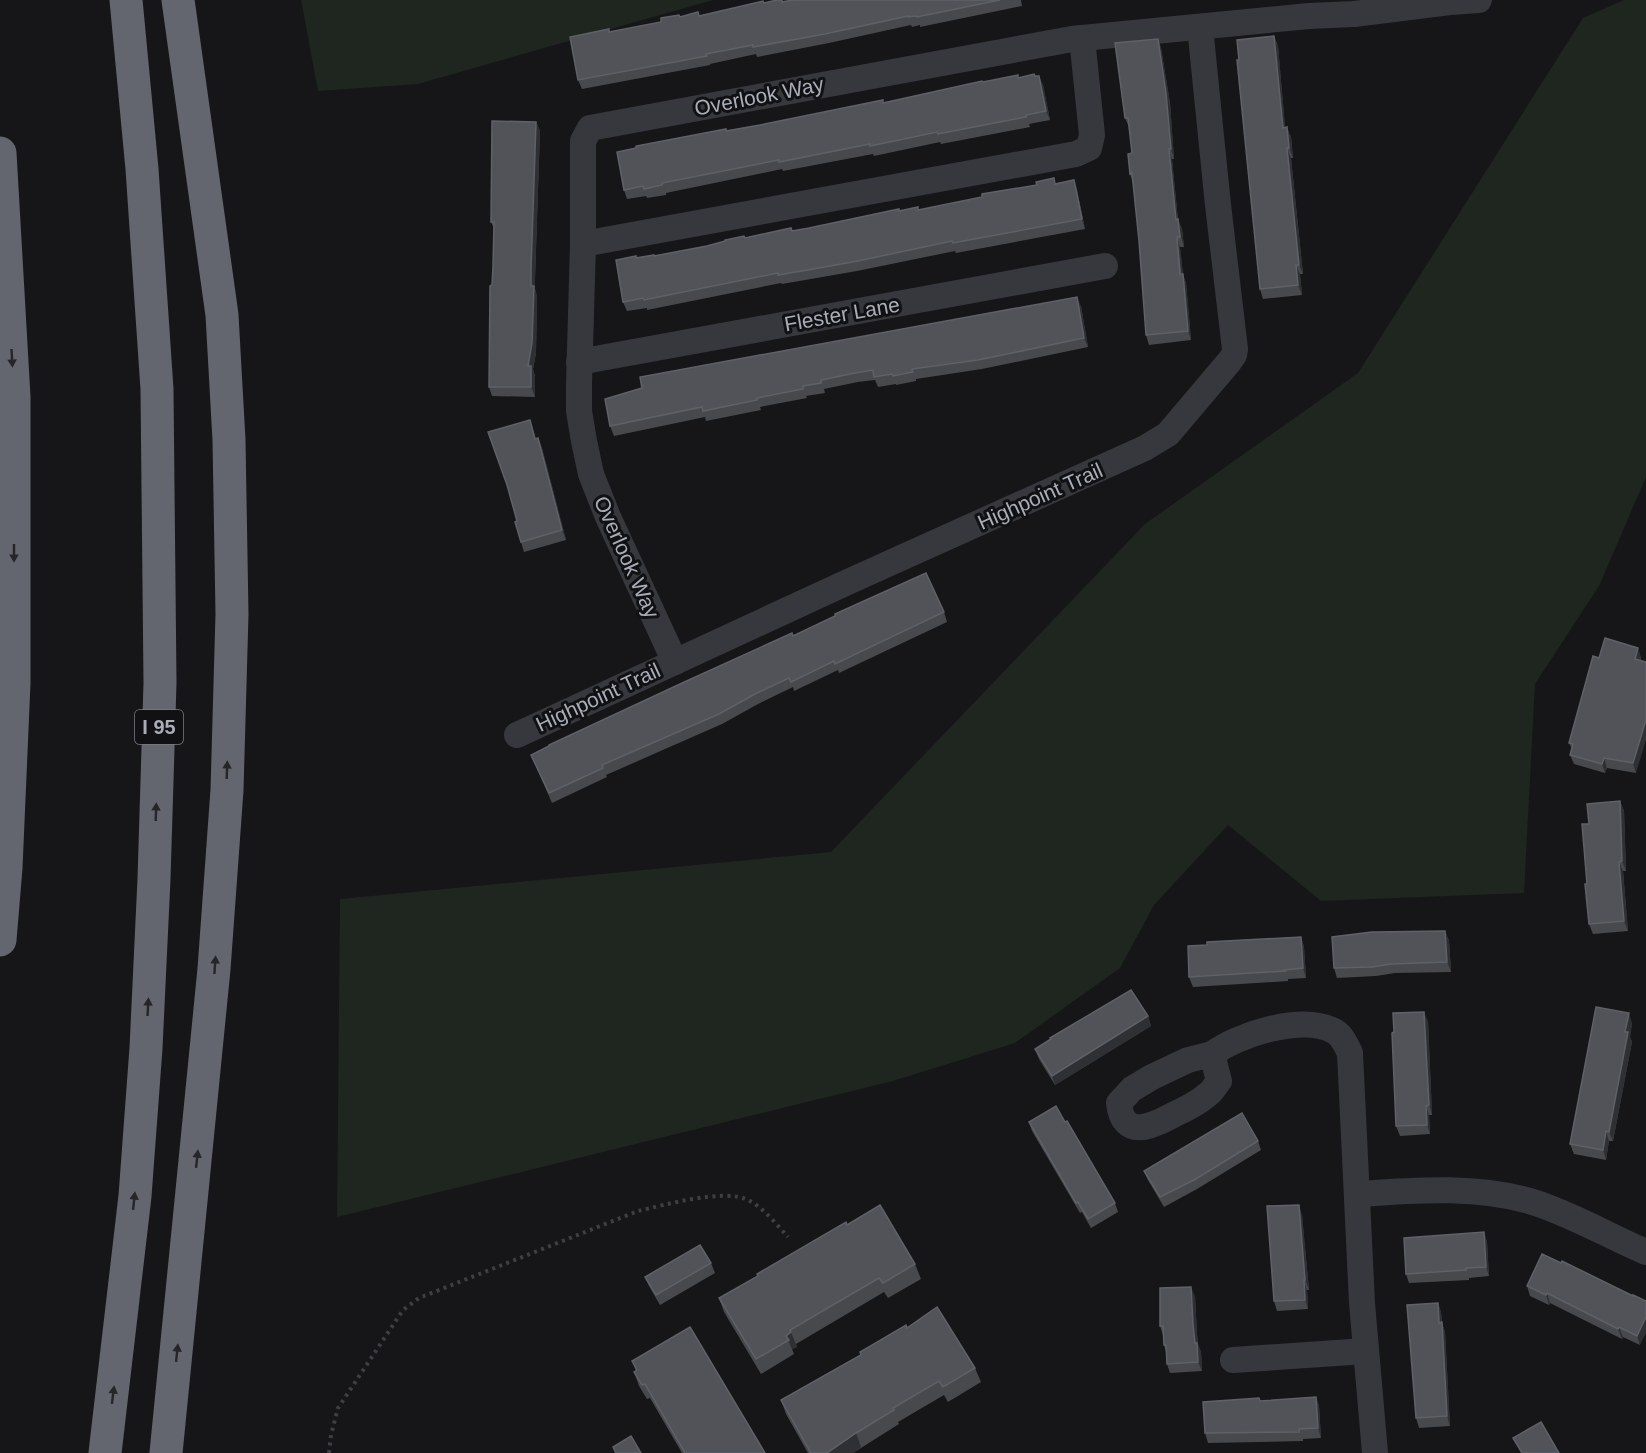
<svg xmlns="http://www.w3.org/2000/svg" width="1646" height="1453" font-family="Helvetica,sans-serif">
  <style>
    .green { fill: #1e261f }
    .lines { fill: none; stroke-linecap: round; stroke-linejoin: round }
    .path { stroke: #3d3f44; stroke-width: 4; stroke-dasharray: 3 4.5; stroke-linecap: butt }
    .minor { stroke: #37383d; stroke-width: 26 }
    .highway { stroke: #63666e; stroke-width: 33 }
    .wall { fill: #47494d }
    .shaded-wall { fill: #2f3033 }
    .building { fill: #525359; stroke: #5f6168; stroke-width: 1.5 }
    .oneway { fill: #26262a }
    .labels { text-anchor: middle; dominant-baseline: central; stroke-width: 6; stroke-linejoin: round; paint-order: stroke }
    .shield { fill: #111113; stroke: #7b7e86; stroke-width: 1.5 }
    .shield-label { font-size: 20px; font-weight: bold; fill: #a8adb8 }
    .street-label { font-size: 21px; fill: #a8adb8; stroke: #111113 }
  </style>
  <rect width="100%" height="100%" fill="#161618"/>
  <g class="green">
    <polygon points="301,0 713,0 418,84 318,91"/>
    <polygon points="1624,0 1646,0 1646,477 1599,586 1535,684 1524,893 1321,901 1228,825 1154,905 1120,968 1015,1043 893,1081 337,1217 340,899 831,852 1145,524 1358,373 1583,18"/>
  </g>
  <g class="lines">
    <path class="path" d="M329 1453 331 1435 338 1408 403 1310 419 1298 638 1211C664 1205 725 1188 748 1200 764 1208 776 1224 788 1237"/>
    <g class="minor">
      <polyline points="583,244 1076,154 1089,148 1092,135 1082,38"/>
      <polyline points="579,362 1105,266"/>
      <polyline points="675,662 608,517 591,474 584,441 579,411 579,384 583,244 583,141 590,128 1072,39 1309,16 1354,14 1450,2 1479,0"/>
      <polyline points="517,735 850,581 1145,448 1168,434 1229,362 1234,355 1235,349 1218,205 1200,27"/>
      <path d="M1212 1054C1239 1034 1303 1014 1334 1031 1342 1035 1346 1045 1350 1053L1362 1303 1375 1453"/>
      <path d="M1212 1054 1219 1081C1215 1086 1212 1092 1207 1095 1198 1103 1186 1109 1175 1114 1153 1126 1123 1141 1119 1103L1132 1089 1152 1077 1188 1060Z"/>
      <path d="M1358 1194C1416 1190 1480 1185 1536 1203 1575 1216 1609 1236 1646 1252"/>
      <polyline points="1233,1360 1366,1351"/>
    </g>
    <g class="highway">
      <polyline points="0,153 14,397 14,683 6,868 0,940"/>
      <polyline points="105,1453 135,1196 146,1048 154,879 160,683 157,389 142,169 126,0"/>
      <polyline points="166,1453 214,969 227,790 232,614 229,440 222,315 178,0"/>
    </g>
  </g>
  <g class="wall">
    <polygon points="793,0 1021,0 1022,6 920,27 920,25 912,27 911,25 829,43 757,57 756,54 710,64 710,65 582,89 578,80 610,32 661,22 680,17 699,16 764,3"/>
    <polygon points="1274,36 1278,46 1285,127 1291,137 1293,158 1291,158 1303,274 1300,274 1302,295 1263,299 1260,289 1239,60"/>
    <polygon points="1158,39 1161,48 1170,103 1174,159 1172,159 1178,220 1182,229 1184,247 1180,247 1183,275 1186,283 1191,340 1149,345 1146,335 1139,241 1133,183 1130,174 1132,153 1129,127 1125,118"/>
    <polygon points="1035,76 1043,85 1050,120 1029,124 1030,127 941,144 940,142 874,156 873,154 783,171 782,169 666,193 666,195 647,198 646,196 627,199 624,190 726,131 884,103 983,82"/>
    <polygon points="536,122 540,131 535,279 535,289 537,296 536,353 533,369 535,376 535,397 492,396 489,387 493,266 494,228 491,222"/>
    <polygon points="1056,184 1077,190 1085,229 956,253 955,251 857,271 782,284 781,283 647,310 647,308 627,311 623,302 636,258 655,256 745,238 792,231 900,211 919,210"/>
    <polygon points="1081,306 1088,347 982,369 916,379 916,381 896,385 896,384 878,387 875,380 858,382 824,389 825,393 806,396 807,398 760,407 761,410 706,421 705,417 614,436 610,426"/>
    <polygon points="533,430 536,439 538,438 542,448 566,540 524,552 521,542 517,521"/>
    <polygon points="944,612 947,622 839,673 838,670 794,691 793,687 758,704 722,724 606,775 607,777 552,803 531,755 793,636"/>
    <polygon points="1641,657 1636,773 1607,768 1605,773 1574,764 1570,755 1572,749 1569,743 1599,658"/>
    <polygon points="1620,801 1624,811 1626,871 1623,871 1628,931 1593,934 1589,924 1589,824"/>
    <polygon points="1445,931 1449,941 1451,972 1395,973 1376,976 1337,978 1334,968"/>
    <polygon points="1301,937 1304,947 1306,978 1288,979 1288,981 1193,987 1189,977"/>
    <polygon points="1148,1016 1151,1026 1055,1085 1039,1059 1035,1049"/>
    <polygon points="1428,1021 1432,1115 1429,1115 1430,1134 1400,1136 1396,1126"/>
    <polygon points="1632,1023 1630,1037 1632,1042 1613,1141 1609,1141 1606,1160 1574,1154 1570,1144"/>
    <polygon points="1029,1122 1115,1203 1118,1212 1091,1228 1082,1212 1080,1213 1032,1131"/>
    <polygon points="1258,1141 1261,1150 1197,1189 1164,1207 1148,1180 1144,1171"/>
    <polygon points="1302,1215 1309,1290 1307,1290 1308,1309 1277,1311 1274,1301"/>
    <polygon points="847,1225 915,1264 921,1279 888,1298 884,1292 796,1344 797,1347 792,1349 794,1354 761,1374 724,1312 719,1298 758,1277"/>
    <polygon points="1484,1232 1487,1242 1489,1276 1469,1278 1469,1280 1409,1283 1406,1274"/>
    <polygon points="711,1263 715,1273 660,1305 649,1286 645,1277"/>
    <polygon points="1527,1286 1633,1296 1640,1345 1623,1337 1622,1339 1550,1303 1549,1305 1530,1296"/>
    <polygon points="1195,1296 1197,1334 1198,1344 1201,1352 1202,1371 1170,1373 1167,1364 1166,1352 1164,1345 1163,1335 1160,1326"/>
    <polygon points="1438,1303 1441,1312 1442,1323 1445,1332 1450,1426 1419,1428 1416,1418"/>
    <polygon points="907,1328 975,1368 981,1382 948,1402 944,1395 898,1422 899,1424 853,1453 808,1453 786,1414 781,1400"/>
    <polygon points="632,1361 765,1453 682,1453 650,1398 647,1399 639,1386 634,1372 636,1371"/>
    <polygon points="1316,1397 1319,1406 1321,1438 1303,1439 1303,1441 1208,1443 1205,1433 1260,1401"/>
  </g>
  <g class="shaded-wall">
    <polygon points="1274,36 1278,46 1286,137 1283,128"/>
    <polygon points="1158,39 1161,48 1170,103 1174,159 1171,149"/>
    <polygon points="1039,76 1043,85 1050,120 1046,111"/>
    <polygon points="536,122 540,131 535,279 535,289 537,296 536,353 533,369 535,376 535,397 531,387 528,366"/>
    <polygon points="1287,127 1291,137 1293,158 1289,148"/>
    <polygon points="1287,148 1291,158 1303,274 1299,265"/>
    <polygon points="1169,149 1172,159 1178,220 1182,229 1184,247 1176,220"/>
    <polygon points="1074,180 1077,190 1085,229 1082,219"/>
    <polygon points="1177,237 1180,247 1183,275 1186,283 1191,340 1188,331"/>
    <polygon points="1296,265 1300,274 1302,295 1298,285"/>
    <polygon points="1077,297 1081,306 1088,347 1084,338"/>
    <polygon points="538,438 542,448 566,540 562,530"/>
    <polygon points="1638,648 1641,657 1638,668 1635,659"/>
    <polygon points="1646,720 1646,740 1636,773 1633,763"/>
    <polygon points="1604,758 1607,768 1605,773 1602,764"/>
    <polygon points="1620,801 1624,811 1626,871 1622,861"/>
    <polygon points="1619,862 1623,871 1628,931 1624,921"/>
    <polygon points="1445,931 1449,941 1451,972 1447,962"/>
    <polygon points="1301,937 1304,947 1306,978 1303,968"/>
    <polygon points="1424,1012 1428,1021 1432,1115 1429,1105"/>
    <polygon points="1629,1013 1632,1023 1630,1037 1632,1042 1613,1141 1609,1132"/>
    <polygon points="1148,1016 1151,1026 1055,1085 1052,1076"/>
    <polygon points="1426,1106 1429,1115 1430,1134 1427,1125"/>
    <polygon points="1606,1131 1609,1141 1606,1160 1603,1150"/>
    <polygon points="1299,1205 1302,1215 1309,1290 1305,1280"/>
    <polygon points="1484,1232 1487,1242 1489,1276 1486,1267"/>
    <polygon points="1304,1280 1307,1290 1308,1309 1305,1300"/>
    <polygon points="1191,1287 1195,1296 1197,1334 1198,1344 1201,1352 1202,1371 1198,1362 1195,1343 1193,1324"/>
    <polygon points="1547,1293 1550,1303 1549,1305 1546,1295"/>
    <polygon points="1438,1303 1441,1312 1442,1323 1445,1332 1450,1426 1447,1416"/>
    <polygon points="1646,1317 1646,1333 1640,1345 1637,1336"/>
    <polygon points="1619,1327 1623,1337 1622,1339 1618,1329"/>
    <polygon points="791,1332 797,1347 792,1349 786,1336"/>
    <polygon points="1316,1397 1319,1406 1321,1438 1318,1428"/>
    <polygon points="856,1433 861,1447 853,1453 827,1453"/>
  </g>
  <g class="building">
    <polygon points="777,0 782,0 782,2 793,0 1000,0 917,17 916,16 908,17 908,16 825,34 753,47 753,45 706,54 707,56 578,80 570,37 609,29 609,32 661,22 661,18 679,15 680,17 698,12 699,16 763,1 764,3"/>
    <polygon points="1274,36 1283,128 1287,127 1289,148 1287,148 1299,265 1296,265 1298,285 1260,289 1237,60 1239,60 1237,40"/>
    <polygon points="1158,39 1166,93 1171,149 1169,149 1176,220 1178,219 1180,237 1177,237 1180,274 1183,274 1188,331 1146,335 1139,241 1132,173 1130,174 1128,154 1132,153 1128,118 1125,118 1115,43"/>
    <polygon points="1034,74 1035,76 1039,76 1046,111 1026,115 1026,117 938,134 937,132 870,146 870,144 779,162 779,160 662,183 662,185 644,189 643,186 624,190 617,152 636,148 636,146 726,129 726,131 760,125 883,100 883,103 982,81 983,82 1018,75 1018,78"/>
    <polygon points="492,121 536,122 531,269 531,286 534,286 532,343 528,366 531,366 531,387 489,387 490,286 492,285 493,266 494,222 491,222"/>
    <polygon points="1054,178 1055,184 1074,180 1082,219 953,243 952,241 853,262 778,275 778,273 644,300 643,298 623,302 616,260 636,256 636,258 654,255 654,256 707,246 725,241 725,240 744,236 745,238 791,228 792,231 809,228 899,209 899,211 918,207 918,210 982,197 982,194 1037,185 1036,182"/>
    <polygon points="1077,297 1084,338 978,360 912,369 913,372 893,376 892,374 874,377 873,370 855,373 821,380 821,383 803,386 803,389 757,398 757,400 703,411 702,407 610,426 605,399 642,388 640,377"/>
    <polygon points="530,420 535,439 538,438 562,530 521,542 515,522 517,521 507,485 488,432"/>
    <polygon points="926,573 944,612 835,664 834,661 791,682 789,678 755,694 719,714 602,765 603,768 549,793 531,755 549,746 549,745 680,684 792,633 793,636 835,616 835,614"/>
    <polygon points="1605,638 1638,648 1635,659 1646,662 1646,720 1633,763 1604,758 1602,764 1570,755 1573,744 1569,743 1593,656 1599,658"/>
    <polygon points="1620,801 1622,861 1619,862 1624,921 1589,924 1585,884 1587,884 1582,824 1589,824 1587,804"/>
    <polygon points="1445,931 1447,962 1391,964 1372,967 1334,968 1332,937 1372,932"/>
    <polygon points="1301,937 1303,968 1284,970 1285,971 1189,977 1188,946 1207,945 1207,942"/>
    <polygon points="1131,990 1148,1016 1052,1076 1035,1049 1051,1039 1050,1038"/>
    <polygon points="1596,1007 1629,1013 1625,1032 1628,1032 1609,1132 1606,1131 1603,1150 1570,1144"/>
    <polygon points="1424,1012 1429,1105 1426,1106 1427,1125 1396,1126 1392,1033 1394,1032 1393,1013"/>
    <polygon points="1056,1106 1065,1122 1067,1121 1115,1203 1088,1219 1078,1202 1076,1203 1029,1122"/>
    <polygon points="1242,1113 1258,1141 1194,1180 1160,1197 1144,1171"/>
    <polygon points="880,1205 915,1264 883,1283 879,1278 790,1330 791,1332 786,1336 789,1340 756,1359 719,1298 758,1276 757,1274 846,1222 847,1225"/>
    <polygon points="1299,1205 1305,1280 1304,1280 1305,1300 1274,1301 1267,1206"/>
    <polygon points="1484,1232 1486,1267 1466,1268 1466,1270 1406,1274 1404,1238"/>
    <polygon points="700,1245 711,1263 656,1295 645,1277"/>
    <polygon points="1542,1254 1561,1263 1562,1261 1633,1296 1633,1295 1646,1301 1646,1317 1637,1336 1619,1327 1618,1329 1547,1293 1546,1295 1527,1286"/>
    <polygon points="1191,1287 1193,1324 1195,1343 1197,1343 1198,1362 1167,1364 1166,1345 1164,1345 1163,1326 1160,1326 1160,1288"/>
    <polygon points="1438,1303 1439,1323 1442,1322 1447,1416 1416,1418 1407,1305"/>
    <polygon points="937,1307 975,1368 943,1387 939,1381 893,1408 894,1410 856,1433 827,1453 811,1453 781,1400 861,1355 860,1352 906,1325 907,1328"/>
    <polygon points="690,1327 765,1453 685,1453 645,1384 642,1385 634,1372 637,1370 632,1361"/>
    <polygon points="1316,1397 1318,1428 1299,1429 1299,1432 1205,1433 1203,1402 1259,1398 1260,1401"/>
    <polygon points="1541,1422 1559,1453 1522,1453 1513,1438"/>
    <polygon points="631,1436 641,1453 616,1453 613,1447"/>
  </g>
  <defs><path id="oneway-solid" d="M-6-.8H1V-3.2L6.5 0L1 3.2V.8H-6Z" transform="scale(1.5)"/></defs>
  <g class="oneway">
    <use href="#oneway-solid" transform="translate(12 358) rotate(87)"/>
    <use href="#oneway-solid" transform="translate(14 553) rotate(90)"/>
    <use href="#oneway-solid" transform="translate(227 770) rotate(-88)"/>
    <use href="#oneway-solid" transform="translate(156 812) rotate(-88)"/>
    <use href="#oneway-solid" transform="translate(215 965) rotate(-86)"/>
    <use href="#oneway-solid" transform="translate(148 1007) rotate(-87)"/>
    <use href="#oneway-solid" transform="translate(197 1159) rotate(-84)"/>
    <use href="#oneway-solid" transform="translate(134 1201) rotate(-84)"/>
    <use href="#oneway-solid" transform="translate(177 1353) rotate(-84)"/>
    <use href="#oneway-solid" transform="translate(113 1395) rotate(-83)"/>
  </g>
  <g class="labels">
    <rect class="shield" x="135" y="710" width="48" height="34" rx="4.5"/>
    <g class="shield-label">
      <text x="159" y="727">I 95</text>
    </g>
    <g class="street-label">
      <text transform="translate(759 96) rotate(-11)">Overlook Way</text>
      <text transform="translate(842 314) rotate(-10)">Flester Lane</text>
      <text transform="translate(1040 496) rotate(-24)">Highpoint Trail</text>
      <text transform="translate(627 557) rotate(66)">Overlook Way</text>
      <text transform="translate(598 697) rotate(-25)">Highpoint Trail</text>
    </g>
  </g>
</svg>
